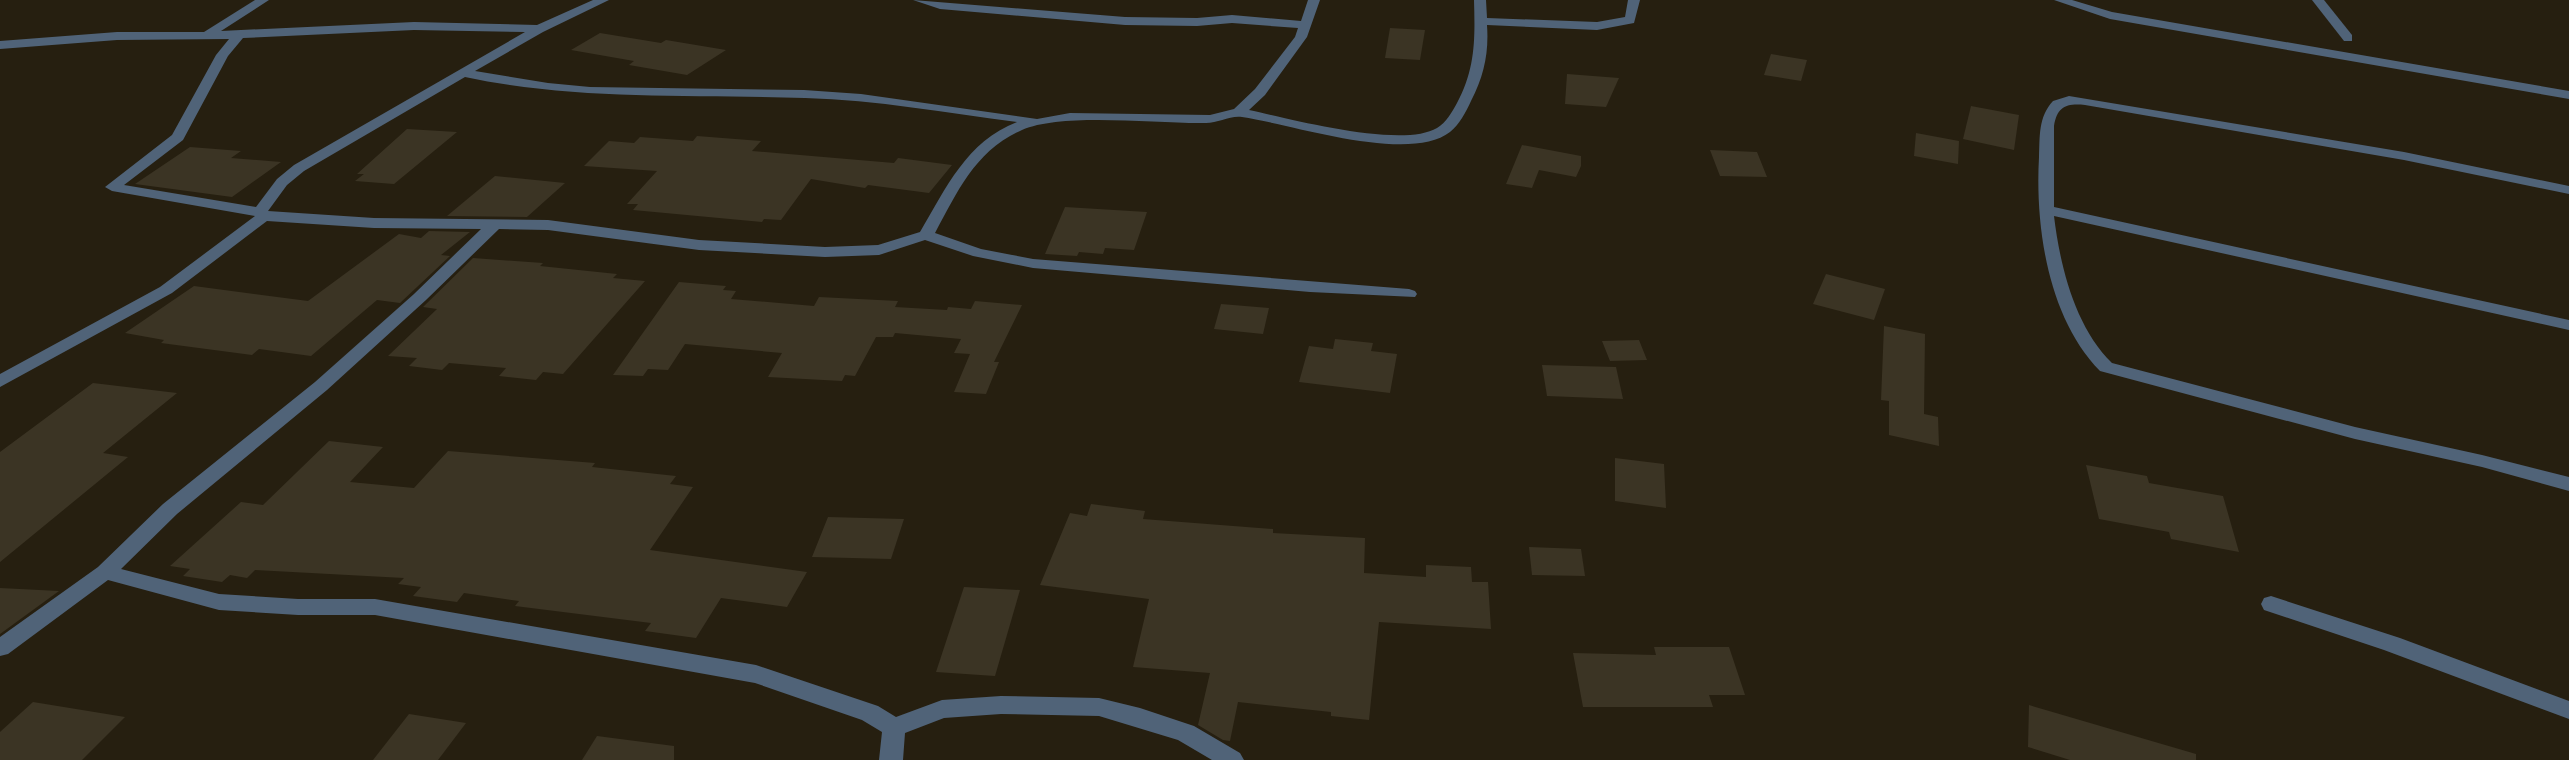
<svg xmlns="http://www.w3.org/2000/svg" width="2569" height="760" font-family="Signika,sans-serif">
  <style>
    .building { fill: #3b3424 }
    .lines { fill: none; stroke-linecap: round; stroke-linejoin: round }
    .street { fill: #506378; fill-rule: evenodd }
  </style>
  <rect width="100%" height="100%" fill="#261f10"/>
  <g class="building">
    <polygon points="1390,28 1425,30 1420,60 1385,58"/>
    <polygon points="600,33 661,43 666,40 726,50 687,75 629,65 634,61 571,50"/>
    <polygon points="1771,54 1807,60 1801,81 1764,75"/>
    <polygon points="1567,74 1619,78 1606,107 1565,104"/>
    <polygon points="1971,106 2019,115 2014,150 1963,139"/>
    <polygon points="407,129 457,132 394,184 355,181 364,174 357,174"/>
    <polygon points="1916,133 1959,141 1958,164 1914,156"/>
    <polygon points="697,136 761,141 752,151 894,163 898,158 952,165 929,193 868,185 865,188 811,179 781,220 764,219 762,222 633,210 638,204 627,204 657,171 584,166 609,141 634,143 640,137 693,141"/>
    <polygon points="1522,145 1581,156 1581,166 1576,177 1539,170 1532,188 1506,184"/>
    <polygon points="190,147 241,151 231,158 281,162 232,197 135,184"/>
    <polygon points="1710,150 1757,152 1767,177 1720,176"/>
    <polygon points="495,176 565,183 527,217 447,216"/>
    <polygon points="1065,207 1147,212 1134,250 1105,248 1103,254 1079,252 1077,256 1045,254"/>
    <polygon points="429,231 470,232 441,255 450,256 400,303 377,300 311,356 259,349 252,355 161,343 164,340 125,333 194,286 308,301 399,234 421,238"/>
    <polygon points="473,258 543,263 540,266 617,274 613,278 645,281 563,374 543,372 536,380 499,376 506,368 449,363 442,370 409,366 417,358 388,356 437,309 423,307"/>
    <polygon points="1826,274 1885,289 1874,320 1813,304"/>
    <polygon points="679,282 726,286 723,290 736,291 731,299 814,306 819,297 898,301 895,307 947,310 948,307 971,309 975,301 1022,305 994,362 999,362 986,394 954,392 970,354 954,353 961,339 895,333 893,337 876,337 855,376 845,375 842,381 768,377 782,353 685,344 668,370 648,369 643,376 613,375"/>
    <polygon points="1221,304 1269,308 1263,334 1214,329"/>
    <polygon points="1884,326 1925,334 1924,414 1938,417 1939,446 1889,435 1889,401 1881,400"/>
    <polygon points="1335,339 1373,343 1371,351 1397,354 1390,393 1299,382 1309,346 1333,349"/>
    <polygon points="1639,340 1647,360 1610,361 1602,341"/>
    <polygon points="1542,365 1616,367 1623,399 1547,396"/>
    <polygon points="93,383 177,393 103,453 128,457 0,562 0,452"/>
    <polygon points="329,441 383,447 350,482 414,488 448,451 595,463 592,467 676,476 670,484 693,487 650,550 807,572 787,607 721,598 696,638 645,631 651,623 515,606 519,601 464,593 457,602 413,596 421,587 398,584 404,578 255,570 247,578 230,575 222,582 183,576 190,569 170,566 241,502 263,505"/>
    <polygon points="1615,458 1664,464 1666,508 1615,501"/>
    <polygon points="2086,465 2147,476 2149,483 2223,496 2239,552 2171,539 2169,532 2099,519"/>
    <polygon points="1091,504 1145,511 1143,519 1273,529 1273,533 1365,538 1364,573 1426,577 1426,565 1471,567 1472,582 1488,582 1491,629 1379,622 1369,720 1331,716 1331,712 1238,702 1230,741 1223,740 1198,725 1210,673 1133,667 1149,599 1040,585 1070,513 1087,516"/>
    <polygon points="828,517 904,519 891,559 812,557"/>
    <polygon points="1529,547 1581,549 1585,576 1532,575"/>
    <polygon points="964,587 1020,590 995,676 936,672"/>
    <polygon points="0,588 59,591 0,634"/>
    <polygon points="1654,647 1729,647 1745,695 1709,695 1713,707 1583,707 1573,653 1656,655"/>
    <polygon points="33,702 125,717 82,760 0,760 0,732"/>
    <polygon points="2029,705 2196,754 2196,760 2070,760 2028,747"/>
    <polygon points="409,714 466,723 438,760 373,760"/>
    <polygon points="597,736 674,746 674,760 582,760"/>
  </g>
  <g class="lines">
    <g class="street">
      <path d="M255 0H269L221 31 414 22 537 25 593 0H609L543 32 475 71 548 83 590 87 804 90 861 94 1037 119 1070 113 1210 115 1234 109 1255 89 1295 37 1298 28 1232 23 1197 26 1125 25 940 9 913 0 1125 17 1197 18 1232 15 1301 21 1308 0H1320L1307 37 1265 95 1249 110C1290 119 1402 149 1437 128 1446 123 1452 112 1457 103 1476 68 1475 37 1474 0H1486L1487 18 1597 22 1625 17 1628 0H1640L1634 23 1597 30 1487 25C1489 53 1484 76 1471 101 1466 112 1459 125 1450 132 1409 164 1291 124 1242 117 1231 115 1218 123 1206 123 1158 124 1063 112 1022 130 975 151 958 191 935 233L981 249 1033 259 1409 289 1415 291 1417 294 1415 297 1310 292 1033 268 973 256 925 240 879 255 825 257 699 250 548 230 499 229 426 300 327 390 177 514 121 569 219 594 298 599H375L756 665 878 706 896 717 942 700 1001 696 1099 698 1140 708 1194 726 1240 753 1244 760H1212L1178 740 1099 716 1001 714 944 718 905 733 903 760H879L882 732 862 720 755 683 375 615H298L219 610 108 580 8 654 0 656V637L98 567 163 504 315 382 414 294 481 229 374 228 267 221 172 293 0 387V374L160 287 255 216 112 191 105 187 172 135 216 55 229 39 117 40 0 49V41L117 32H204ZM414 30 525 32 294 165 277 179 256 207 124 185 183 140 228 56 243 38ZM465 77C578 101 691 94 805 98 877 100 947 113 1017 122 967 141 946 188 920 232L878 245 825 247 699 240 548 220 374 218 268 211 287 185 304 171Z"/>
      <polygon points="2054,0 2072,0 2112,12 2569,91 2569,99 2110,19"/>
      <polygon points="2312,0 2324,0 2352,35 2352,41 2344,41"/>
      <path d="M2069 96 2404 152 2569 186V194L2404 160 2085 105C2066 103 2057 107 2054 126V207L2569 320V330L2054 216C2060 266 2075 327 2112 363L2355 427 2482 455 2569 477V491L2482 467 2355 439 2100 371C2048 318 2035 227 2039 157 2040 137 2038 117 2053 101Z"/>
      <polygon points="2271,596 2400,638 2569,701 2569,719 2384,650 2264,610 2261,604 2264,598"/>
    </g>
  </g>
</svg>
